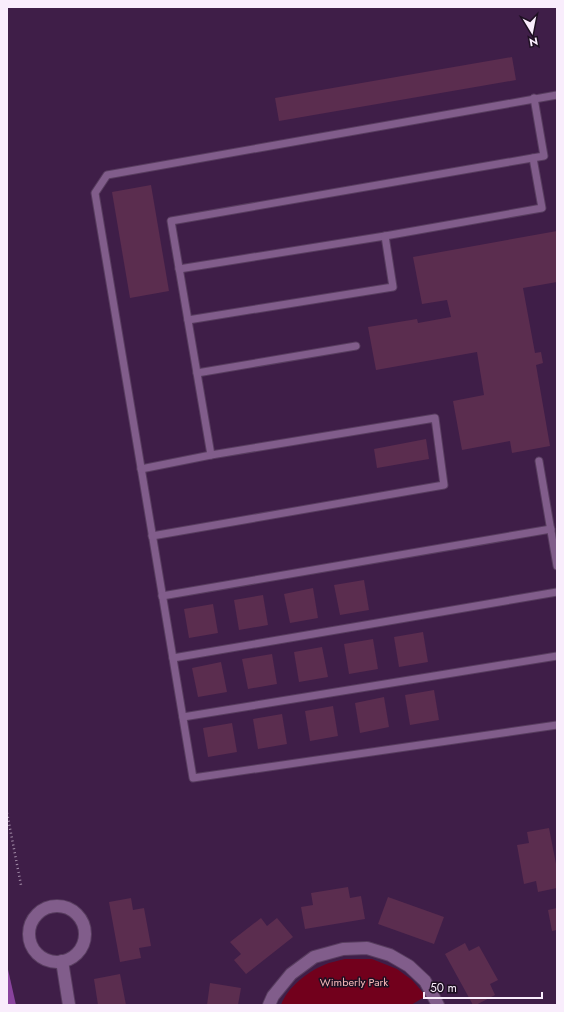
<svg xmlns="http://www.w3.org/2000/svg" width="564" height="1012" font-family="Jost,sans-serif">
  <style>
    .green { fill: #72001c }
    .water { fill: #89439d }
    .building { fill: #5b2d4f }
    .lines { fill: none; stroke-linecap: round; stroke-linejoin: round }
    .lane-casing { stroke: #583d5f; stroke-width: 9 }
    .street-casing { stroke: #583d5f; stroke-width: 14 }
    .path { stroke: #a38da8; stroke-width: 2.5; stroke-dasharray: 1 3; stroke-linecap: butt }
    .lane { stroke: #815d8b; stroke-width: 7 }
    .street { stroke: #815d8b; stroke-width: 12 }
    .labels { text-anchor: middle; dominant-baseline: central; stroke-width: 3; stroke-linejoin: round; paint-order: stroke }
    .park-label { font-size: 11px; fill: #f9baba; stroke: #1e1022 }
  </style>
  <rect width="100%" height="100%" fill="#3f1e48"/>
  <path class="green" d="M345 959H372L397 969 412 980 426 996 411 1005H281C287 988 307 972 324 965 330 962 338 961 345 959Z"/>
  <polygon class="water" points="7,965 16,1005 7,1005"/>
  <g class="building">
    <polygon points="512,57 516,80 279,121 275,98"/>
    <polygon points="151,185 169,291 130,298 112,192"/>
    <polygon points="557,231 557,282 523,288 535,353 541,352 543,363 536,365 550,446 512,453 510,441 462,450 453,401 484,395 477,352 376,370 368,327 417,319 418,323 451,317 447,300 422,304 413,257"/>
    <polygon points="426,439 429,459 377,468 374,449"/>
    <polygon points="364,580 369,610 340,615 334,585"/>
    <polygon points="313,588 318,618 290,623 284,594"/>
    <polygon points="263,595 268,625 239,630 234,600"/>
    <polygon points="213,604 218,633 189,638 184,609"/>
    <polygon points="423,632 428,662 399,667 394,637"/>
    <polygon points="373,639 378,669 349,674 344,644"/>
    <polygon points="322,647 328,677 299,682 294,652"/>
    <polygon points="272,654 277,684 248,689 242,659"/>
    <polygon points="221,662 227,692 198,697 192,668"/>
    <polygon points="434,690 439,720 410,725 405,695"/>
    <polygon points="384,697 389,727 360,733 355,703"/>
    <polygon points="333,706 338,736 310,741 305,711"/>
    <polygon points="282,714 287,744 258,749 253,719"/>
    <polygon points="232,723 237,752 208,757 203,728"/>
    <polygon points="549,828 557,869 557,888 538,892 536,881 524,884 517,845 529,843 527,832"/>
    <polygon points="348,887 350,898 361,896 365,919 305,929 301,907 313,905 311,893"/>
    <polygon points="388,897 444,917 434,944 378,924"/>
    <polygon points="131,898 133,910 144,908 151,946 139,948 141,958 120,962 109,902"/>
    <polygon points="557,908 557,930 552,931 548,910"/>
    <polygon points="261,918 267,926 277,918 293,937 246,974 234,960 241,954 230,942"/>
    <polygon points="465,943 469,951 479,946 498,980 490,984 495,995 476,1005 473,1005 445,954"/>
    <polygon points="120,974 126,1005 98,1005 94,979"/>
    <polygon points="210,983 241,988 238,1005 207,1005"/>
  </g>
  <g class="lines">
    <defs>
      <g id="lane">
        <polyline points="557,95 107,175 95,193 193,778 557,725"/>
        <polyline points="179,269 385,236"/>
        <polyline points="188,320 393,287 385,236 542,208 533,158"/>
        <polyline points="197,373 356,346"/>
        <polyline points="539,461 557,566"/>
        <polyline points="141,469 211,455 171,221 544,156 534,98"/>
        <polyline points="152,536 444,485 435,418 211,455"/>
        <polyline points="162,596 551,529"/>
        <polyline points="173,658 557,592"/>
        <polyline points="183,717 557,656"/>
      </g>
      <g id="street">
        <circle cx="57" cy="934" r="28"/>
        <polyline points="62,961 69,1005"/>
        <polyline points="269,1005 273,996 291,974 314,957 343,949 367,948 390,955 409,966 425,981 438,1005"/>
      </g>
    </defs>
    <use href="#lane" class="lane-casing"/>
    <use href="#street" class="street-casing"/>
    <polyline class="path" points="7,813 21,885"/>
    <use href="#lane" class="lane"/>
    <use href="#street" class="street"/>
  </g>
  <g class="labels">
    <g class="park-label">
      <text x="354" y="982">Wimberly Park</text>
    </g>
  </g>
  <rect width="564" height="1012" fill="none" stroke="#f9edfc" stroke-width="16"/>
  <g transform="translate(532 32) rotate(170)" stroke="#1e1022" stroke-width="3" paint-order="stroke">
  <path d="M0-3L7 15L0 10L-7 15Z" fill="#f9edfc"/>
  <text y="-6" font-size="11" font-weight="bold" text-anchor="middle" fill="#f9edfc">N</text>
  </g>
  <path d="M424 992v6h118v-6" fill="none" stroke="#f9edfc" stroke-width="2"/>
  <text x="430" y="992" font-size="12" fill="#f9edfc" stroke="#1e1022" stroke-width="3" paint-order="stroke">50 m</text>
</svg>
